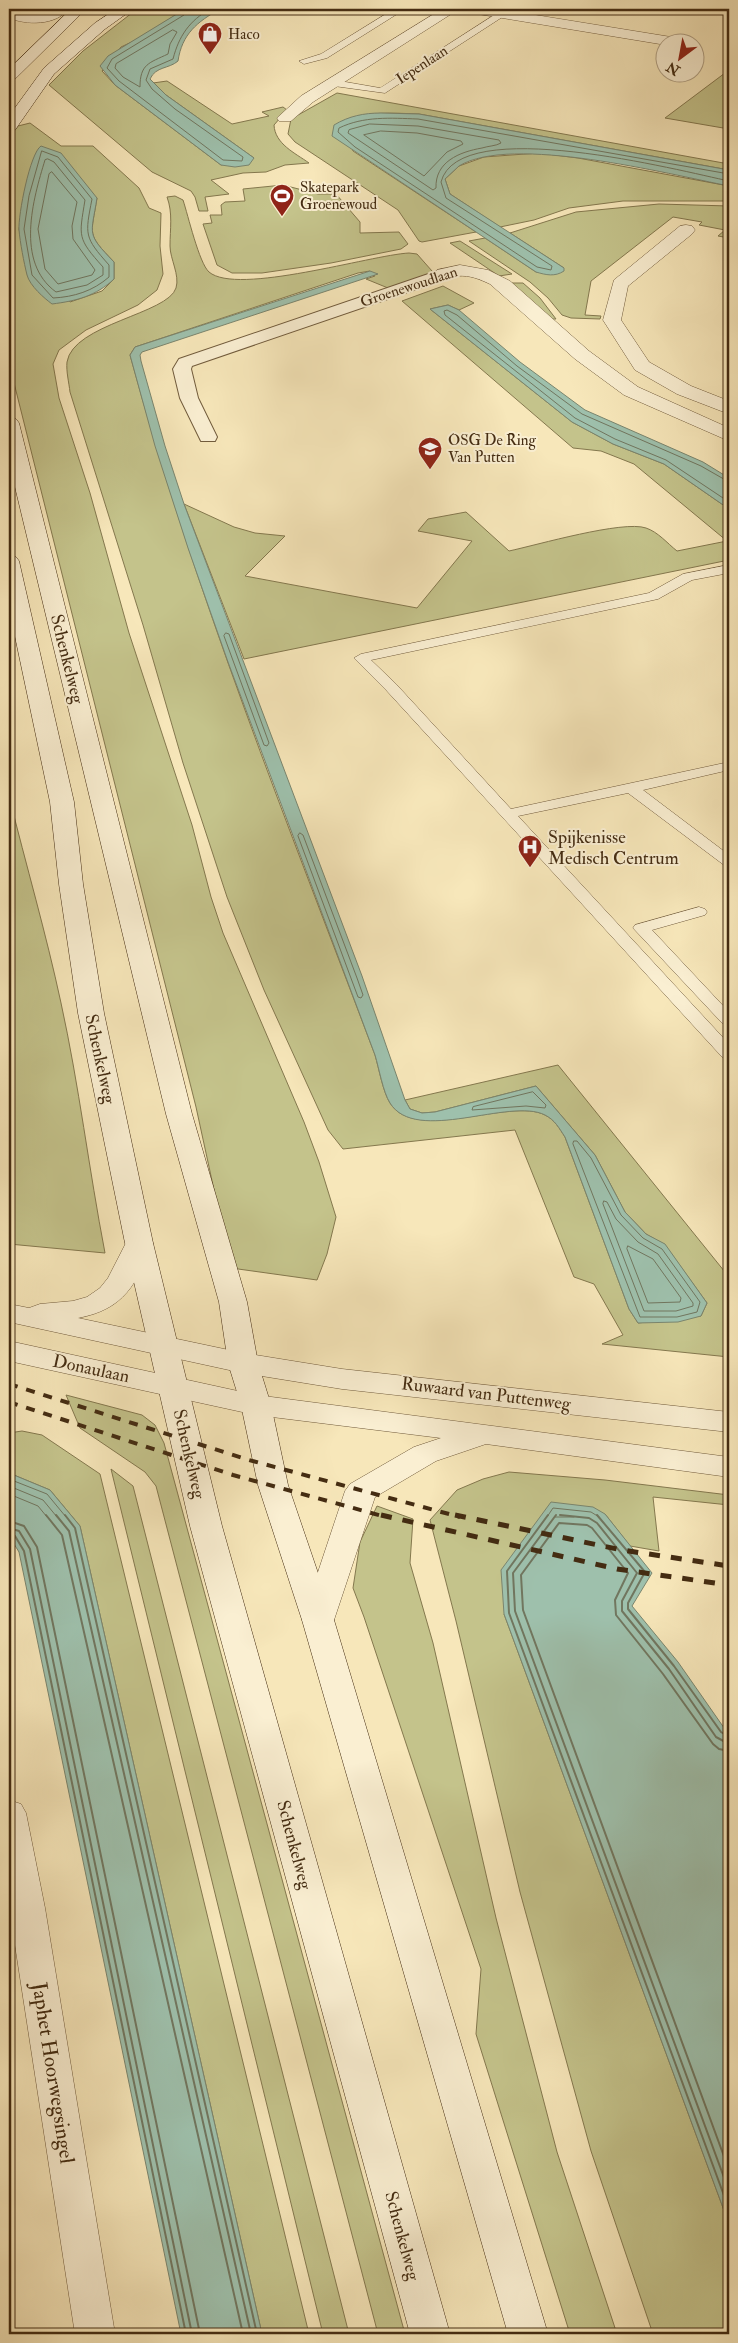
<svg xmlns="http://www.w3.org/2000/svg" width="738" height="2343" font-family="'IM FELL Double Pica',serif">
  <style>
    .green { fill: #c4c38b; stroke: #84784e; fill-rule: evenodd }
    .water { fill: #9ec0ac; stroke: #7a856e }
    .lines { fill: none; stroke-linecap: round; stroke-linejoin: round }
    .shore-far1 { stroke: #71765f; stroke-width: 1 }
    .shore { stroke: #71765f; stroke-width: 2 }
    .service-casing { stroke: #715b3c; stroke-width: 1 }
    .pedestrian-casing { stroke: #715b3c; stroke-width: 2 }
    .minor-casing { stroke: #715b3c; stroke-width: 1 }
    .tertiary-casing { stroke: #715b3c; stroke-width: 1 }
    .secondary-casing { stroke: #442c12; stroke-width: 1 }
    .service { fill: #faefd2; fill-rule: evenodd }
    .pedestrian { fill: #faefd2; fill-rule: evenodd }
    .minor { fill: #faefd2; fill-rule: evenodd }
    .tertiary { fill: #faefd2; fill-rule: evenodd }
    .secondary { fill: #faefd2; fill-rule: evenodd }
    .rail-far1 { stroke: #442c12; stroke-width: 4; stroke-dasharray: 9 9; stroke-linecap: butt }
    .rail { stroke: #442c12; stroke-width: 5; stroke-dasharray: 11 11; stroke-linecap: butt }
    .labels { text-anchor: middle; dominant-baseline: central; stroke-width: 4; stroke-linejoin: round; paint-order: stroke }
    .far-poi-label { font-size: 15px; fill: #442c12; stroke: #faefd2; text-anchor: start }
    .far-street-label { font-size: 15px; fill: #442c12; stroke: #faefd2 }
    .street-label { font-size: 18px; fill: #442c12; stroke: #faefd2 }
    .poi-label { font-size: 18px; fill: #442c12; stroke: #faefd2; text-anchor: start }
    .near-street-label { font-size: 21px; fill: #442c12; stroke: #faefd2 }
  </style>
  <rect width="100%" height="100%" fill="#f7e7ba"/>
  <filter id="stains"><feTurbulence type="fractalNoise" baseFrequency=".004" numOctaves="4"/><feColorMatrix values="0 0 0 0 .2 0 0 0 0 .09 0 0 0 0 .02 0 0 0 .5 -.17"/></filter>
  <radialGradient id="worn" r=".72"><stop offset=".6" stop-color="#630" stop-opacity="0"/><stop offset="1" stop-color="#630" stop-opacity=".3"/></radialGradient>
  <g class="green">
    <path d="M137 9H185L138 39 121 47 102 71 115 85 221 165 254 158 166 95 153 83 167 81 232 124 269 116 262 112 283 107 287 110 274 125C275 144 295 153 309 163L285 165 266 172 243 173 211 180 229 194 205 197 208 211H199L195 197 191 191 152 172 49 85 83 51Z"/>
    <polygon points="729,70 729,121 726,123 729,124 729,129 665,118"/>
    <path d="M337 93 729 164V170L419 114C392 113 367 111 342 121L353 151 476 232 422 242 419 241 398 210 295 142 288 134 291 119Z"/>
    <path d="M30 123 61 146H93L139 188 149 208 161 213 160 246 163 274 157 290 138 305 86 330 59 350 53 364 59 398 90 493 129 633 192 825 211 897 223 933 304 1122 319 1162 336 1217 327 1254 317 1280 231 1268 196 1107 9 363V138L18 126ZM31 168 97 198C91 236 86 233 114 262V279L102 291 70 302 23 247 19 229Z"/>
    <polygon points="539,153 578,158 729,186 729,201 623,201 569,208 534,220 500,227 450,194 445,179 459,166 484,157"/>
    <polygon points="283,185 318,194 336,194 360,222 360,233 399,232 408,244 401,249 331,263 262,273 232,273 217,265 203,224 212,223 210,215 222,215 221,205 225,202 245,201 243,189"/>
    <path d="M175 196 183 200C188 215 199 263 209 272 237 296 371 255 409 253L417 254 432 271 431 273 388 288 366 279 375 276 370 271 358 273 135 347 130 355C195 594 288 824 375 1055 379 1069 383 1092 390 1103 415 1144 511 1097 545 1115 555 1120 559 1128 565 1137L629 1309 638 1323 701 1316 707 1303 665 1245 646 1234 625 1212 595 1155 536 1086 435 1112 422 1113 410 1109 405 1100 558 1065 729 1277V1357L602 1344 623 1335 594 1284 574 1277 515 1130 343 1149 328 1130 264 990 227 897 183 763 143 625 70 392C69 383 66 371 67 362 73 324 168 314 176 288 180 275 170 259 170 246 170 229 173 213 167 197Z"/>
    <polygon points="659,204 729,206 729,238 718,236 725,230 699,225 702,222 673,217 591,281 585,315 601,316 600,319 571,318 562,315 548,298 530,282 469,241 485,238 536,272 564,268 510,233 576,212"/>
    <polygon points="460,241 512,274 499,276 450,243"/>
    <polygon points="510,283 523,283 540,298 556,319 552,319"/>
    <path d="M443 286 474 303 459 310 448 305 430 309 572 422 613 444 664 464 729 509V560L244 659 184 504 234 527 255 533 285 536 245 576 417 608 472 541 418 531 428 519 466 512 509 551C537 545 623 520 646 528 658 532 667 543 677 551L727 541 634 464 601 451 573 448 402 301Z"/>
    <path d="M9 796C26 865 46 933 61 1003 79 1085 89 1170 105 1253L9 1244Z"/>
    <polygon points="66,1395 142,1415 155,1425 164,1443 405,2334 378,2334 156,1486 145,1472 80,1428"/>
    <polygon points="22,1431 42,1435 100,1474 309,2334 262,2334 80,1526 50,1490 9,1473 9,1433"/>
    <polygon points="111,1469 133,1486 349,2334 323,2334"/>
    <polygon points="509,1472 605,1480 729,1495 729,1505 653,1497 659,1551 630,1546 605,1514 504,1614 729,2224 729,2334 653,2334 591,2151 520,1892 456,1621 430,1520 457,1490 483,1479"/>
    <polygon points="377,1506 413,1519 410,1563 433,1643 496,1918 557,2152 617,2334 570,2334 476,2034 481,1969 364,1617 353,1588 360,1542"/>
  </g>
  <g class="water">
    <path d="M185 9H220C197 22 182 34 178 61 169 69 156 66 150 79L166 95 254 158 249 165 235 167 221 165 115 85 100 66 108 56Z"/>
    <path d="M381 113 419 114 729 170V186C668 174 511 134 459 166 454 170 450 175 445 179L450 194 564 268V271C555 277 546 275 536 272L332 136 334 125C349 116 364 113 381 113Z"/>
    <path d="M41 146 61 153 97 198C91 236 86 233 114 262V279C96 296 76 301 52 304 44 298 30 286 27 275 24 263 20 242 19 230 18 215 30 153 41 146Z"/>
    <path d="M370 271 378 274 142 352 140 355 141 361 165 446 184 504 362 976 405 1100 410 1109 422 1113 435 1112 536 1086 595 1155 625 1212 646 1234 665 1244 707 1303 701 1316 678 1322 638 1323 629 1309 565 1137C559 1128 555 1120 545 1115 510 1097 416 1145 390 1103 383 1092 379 1068 375 1055L228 662 188 548 155 446 130 355 135 347Z"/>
    <polygon points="448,305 459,310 520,362 585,410 703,462 729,478 729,509 664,464 613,444 572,422 430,309"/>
    <polygon points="9,1473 50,1490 80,1526 262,2334 181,2334 19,1552 9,1536"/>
    <polygon points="551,1502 593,1507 605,1514 652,1573 632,1606 678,1662 729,1735 729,2224 504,1614 501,1570"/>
  </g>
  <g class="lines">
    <g class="shore-far1">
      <path d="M187 9 184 15 112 59 107 68 119 81 223 160 242 161 243 157 175 109 152 89 146 80 150 69 173 59C179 36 189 21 210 9"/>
      <path d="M173 30 177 32 170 44 168 54C149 63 140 64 140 87L123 77 115 68 116 64Z"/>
      <path d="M370 124 418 126 499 140 501 143C496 146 488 146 482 148 459 152 435 162 436 188L433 190 348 133 349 130Z"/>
      <polygon points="381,131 417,133 461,141 463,144 447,152 424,176 364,135"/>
      <path d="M42 151 58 157 92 199C85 235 84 237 109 265V277C93 291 74 297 53 298L32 275 24 229 29 196Z"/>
      <path d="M48 159 54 162 85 200C79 237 77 238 103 267V275L87 285 56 292C15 262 33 199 45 160Z"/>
      <polygon points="52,172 77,202 72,226 73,239 95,270 92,275 58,284 45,269 38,229 49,174"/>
      <path d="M729 174 418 119C390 118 364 116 339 128L338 132 355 147 537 267 551 270 552 266 446 198 441 182C459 113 681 171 729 181"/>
      <polyline points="729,482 701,466 582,414 517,366 457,315 447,310 444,311 445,315 575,418 615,439 666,460 729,502"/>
      <polygon points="226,633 229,634 269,743 267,746 264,745 224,636"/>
      <polygon points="300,833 303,835 357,978 363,995 361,998 358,997 298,836"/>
      <polygon points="533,1092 546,1105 545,1108 526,1106 472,1110 473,1107"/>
      <polygon points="574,1141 577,1141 591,1158 621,1215 643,1238 662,1249 700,1302 697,1312 677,1317 640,1317 573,1144"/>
      <polygon points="604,1201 607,1202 616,1219 638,1242 658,1254 693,1303 693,1306 676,1311 644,1311 603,1204"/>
      <polygon points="628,1246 653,1259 681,1298 680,1302 648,1303 627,1249"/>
      <polyline points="9,1479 47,1494 66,1517"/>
      <polyline points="9,1486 43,1500 57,1517"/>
      <polyline points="9,1494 38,1506 47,1517"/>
      <polyline points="547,1517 553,1508 591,1512 599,1517"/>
      <polyline points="555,1517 574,1517"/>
    </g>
    <g class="shore">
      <polyline points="46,1515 62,1535 243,2334"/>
      <polyline points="56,1515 69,1531 251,2334"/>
      <polyline points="65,1515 75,1528 257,2334"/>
      <polyline points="548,1515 507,1571 509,1613 729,2209"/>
      <polyline points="556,1515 513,1573 515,1611 729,2191"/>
      <polyline points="560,1515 589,1518 597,1523 637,1573 622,1601 622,1611 669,1669 716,1737 729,1744"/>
      <polyline points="597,1515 645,1572 628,1603 628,1609 674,1666 721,1732 729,1737"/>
      <polyline points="9,1521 24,1526 37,1547 200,2334"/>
      <polyline points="9,1528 19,1531 30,1549 192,2334"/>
      <polyline points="9,1534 15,1536 24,1551 186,2334"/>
      <polyline points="729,1751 719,1749 713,1744 663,1674 616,1615 615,1600 628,1573 592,1528 587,1525 559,1523 521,1575 523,1610 729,2170"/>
    </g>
    <defs>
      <g id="service">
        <polygon points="394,9 405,9 327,58 304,64 299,61 321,54"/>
        <polygon points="499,12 507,14 385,93 334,86 329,83 334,80 380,88"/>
        <polygon points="729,565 729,573 692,580 658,599 371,660 396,684 511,809 729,762 729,770 643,790 729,855 729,867 724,865 628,793 518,816 729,1044 729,1059 723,1058 386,690 354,658 361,654 649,593 683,574"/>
        <polygon points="699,907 705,909 707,912 705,915 652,930 729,1012 729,1026 723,1024 633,928 635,925"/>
      </g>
      <polygon id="pedestrian" points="443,269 449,270 451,274 449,278 192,366 191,369 198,398 217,437 215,441 201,441 180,398 173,369 179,359"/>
      <g id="minor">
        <path d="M9 9 29 15 39 14 51 9H68C56 26 26 25 9 18Z"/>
        <polygon points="442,9 459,9 313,102 291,121 279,121 277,118 301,96"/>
        <polygon points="465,9 498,9 671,37 678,41 666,42 666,45 472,13 467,12"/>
        <polygon points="712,9 729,9 729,14 714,12"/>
        <polygon points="686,225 692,226 695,230 692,234 628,286 621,320 649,362 691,386 729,401 729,414 677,394 635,370 603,320 614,280 680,226"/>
        <path d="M460 265 488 270 510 281 589 351 638 387 729 428V441L624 395 575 359 490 284C479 279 470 275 458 276 450 277 444 280 437 278L434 274 437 270Z"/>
        <polygon points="9,1800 21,1804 26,1813 45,1908 115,2334 75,2334 9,1906"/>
      </g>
      <g id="tertiary">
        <path d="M139 1234 149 1237 153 1243C136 1284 125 1309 78 1318L243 1353 342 1369 729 1412V1432L342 1389 243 1373 9 1322V1304L29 1308 40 1304 73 1301 87 1297 100 1288 108 1278 129 1237Z"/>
        <polygon points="9,1341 256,1395 729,1457 729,1477 486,1444 436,1461 375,1497 334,1620 329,1628 318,1632 307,1628 302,1620 345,1491 350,1484 414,1447 441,1438 256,1415 9,1361"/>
      </g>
      <g id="secondary">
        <polygon points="71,9 86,9 14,80 9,82 9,69"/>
        <polygon points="116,9 133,9 105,29 54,74 15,130 9,132 9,116 44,68 95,23"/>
        <polygon points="9,417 16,419 19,423 192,1114 247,1302 258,1363 271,1405 288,1485 334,1620 548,2334 508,2334 302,1620 258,1485 241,1405 228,1363 219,1302 166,1114 9,462"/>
        <polygon points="9,555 16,557 19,561 74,802 83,884 104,1013 153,1243 222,1526 450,2334 410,2334 190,1526 125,1243 78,1013 59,884 50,802 9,608"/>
      </g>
    </defs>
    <use href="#service" class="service-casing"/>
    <use href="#pedestrian" class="pedestrian-casing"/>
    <use href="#minor" class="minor-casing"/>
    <use href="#tertiary" class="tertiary-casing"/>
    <use href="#secondary" class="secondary-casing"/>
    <use href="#service" class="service"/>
    <use href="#pedestrian" class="pedestrian"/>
    <use href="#minor" class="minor"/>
    <use href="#tertiary" class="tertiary"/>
    <use href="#secondary" class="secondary"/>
    <g class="rail-far1">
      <polyline points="9,1384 249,1460 460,1517"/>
      <polyline points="9,1402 233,1475 386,1517"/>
    </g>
    <g class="rail">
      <polyline points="381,1515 617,1569 729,1585"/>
      <polyline points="455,1515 622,1550 729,1566"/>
    </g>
  </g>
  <defs>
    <symbol id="shop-pin" viewBox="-11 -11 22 30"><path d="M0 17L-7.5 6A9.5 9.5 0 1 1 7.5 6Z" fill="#8f2418" stroke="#faefd2"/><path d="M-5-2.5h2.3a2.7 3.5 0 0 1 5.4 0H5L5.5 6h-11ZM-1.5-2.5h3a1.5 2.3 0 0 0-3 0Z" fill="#fff"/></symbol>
    <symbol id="stadium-pin" viewBox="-11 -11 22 30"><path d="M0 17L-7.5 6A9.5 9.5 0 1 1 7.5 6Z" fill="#8f2418" stroke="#faefd2"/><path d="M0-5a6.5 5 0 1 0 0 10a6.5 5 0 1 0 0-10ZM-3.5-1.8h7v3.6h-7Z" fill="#fff"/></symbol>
    <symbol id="school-pin" viewBox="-11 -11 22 30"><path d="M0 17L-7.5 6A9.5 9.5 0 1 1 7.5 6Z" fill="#8f2418" stroke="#faefd2"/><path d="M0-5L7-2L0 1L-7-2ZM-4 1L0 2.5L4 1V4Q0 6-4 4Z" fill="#fff"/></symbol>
    <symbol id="hospital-pin" viewBox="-11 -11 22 30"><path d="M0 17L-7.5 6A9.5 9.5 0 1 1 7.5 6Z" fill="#8f2418" stroke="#faefd2"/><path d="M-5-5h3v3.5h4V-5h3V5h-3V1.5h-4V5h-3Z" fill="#fff"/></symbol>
  </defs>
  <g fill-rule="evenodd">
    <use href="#shop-pin" x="196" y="20" width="28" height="38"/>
    <use href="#stadium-pin" x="268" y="182" width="28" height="38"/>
    <use href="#school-pin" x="416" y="435" width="28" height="38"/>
    <use href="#hospital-pin" x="516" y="833" width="28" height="38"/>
  </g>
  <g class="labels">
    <g class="far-poi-label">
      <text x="228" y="34">Haco</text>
      <text x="300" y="187">Skatepark<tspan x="300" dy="17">Groenewoud</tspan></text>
      <text x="448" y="440">OSG De Ring<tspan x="448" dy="17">Van Putten</tspan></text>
    </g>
    <g class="far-street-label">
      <text transform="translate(422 65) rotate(-33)">Iepenlaan</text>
      <text transform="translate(409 287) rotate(-18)">Groenewoudlaan</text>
    </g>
    <g class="street-label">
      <text transform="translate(67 659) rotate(76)">Schenkelweg</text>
      <text transform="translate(100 1059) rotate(78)">Schenkelweg</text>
      <text transform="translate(91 1369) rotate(12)">Donaulaan</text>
      <text transform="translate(486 1394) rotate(7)">Ruwaard van Puttenweg</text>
      <text transform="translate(189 1454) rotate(77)">Schenkelweg</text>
      <text transform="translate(294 1845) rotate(75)">Schenkelweg</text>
      <text transform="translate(402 2236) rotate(75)">Schenkelweg</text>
    </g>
    <g class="poi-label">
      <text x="548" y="837">Spijkenisse<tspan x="548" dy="21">Medisch Centrum</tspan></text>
    </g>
    <g class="near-street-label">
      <text transform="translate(53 2073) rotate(81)">Japhet Hoorwegsingel</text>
    </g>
  </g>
  <rect width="738" height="2343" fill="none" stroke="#f7e7ba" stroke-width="30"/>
  <rect x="10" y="10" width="718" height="2323" fill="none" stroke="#442c12" stroke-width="2.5"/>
  <rect x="15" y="15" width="708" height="2313" fill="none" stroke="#442c12"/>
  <g transform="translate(680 58) rotate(212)"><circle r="24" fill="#faefd2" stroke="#b1a185"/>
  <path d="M0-4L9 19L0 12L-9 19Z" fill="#8f2418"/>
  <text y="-8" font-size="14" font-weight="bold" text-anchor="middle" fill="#442c12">N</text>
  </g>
  <rect width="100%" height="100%" filter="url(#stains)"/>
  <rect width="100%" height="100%" fill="url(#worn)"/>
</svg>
